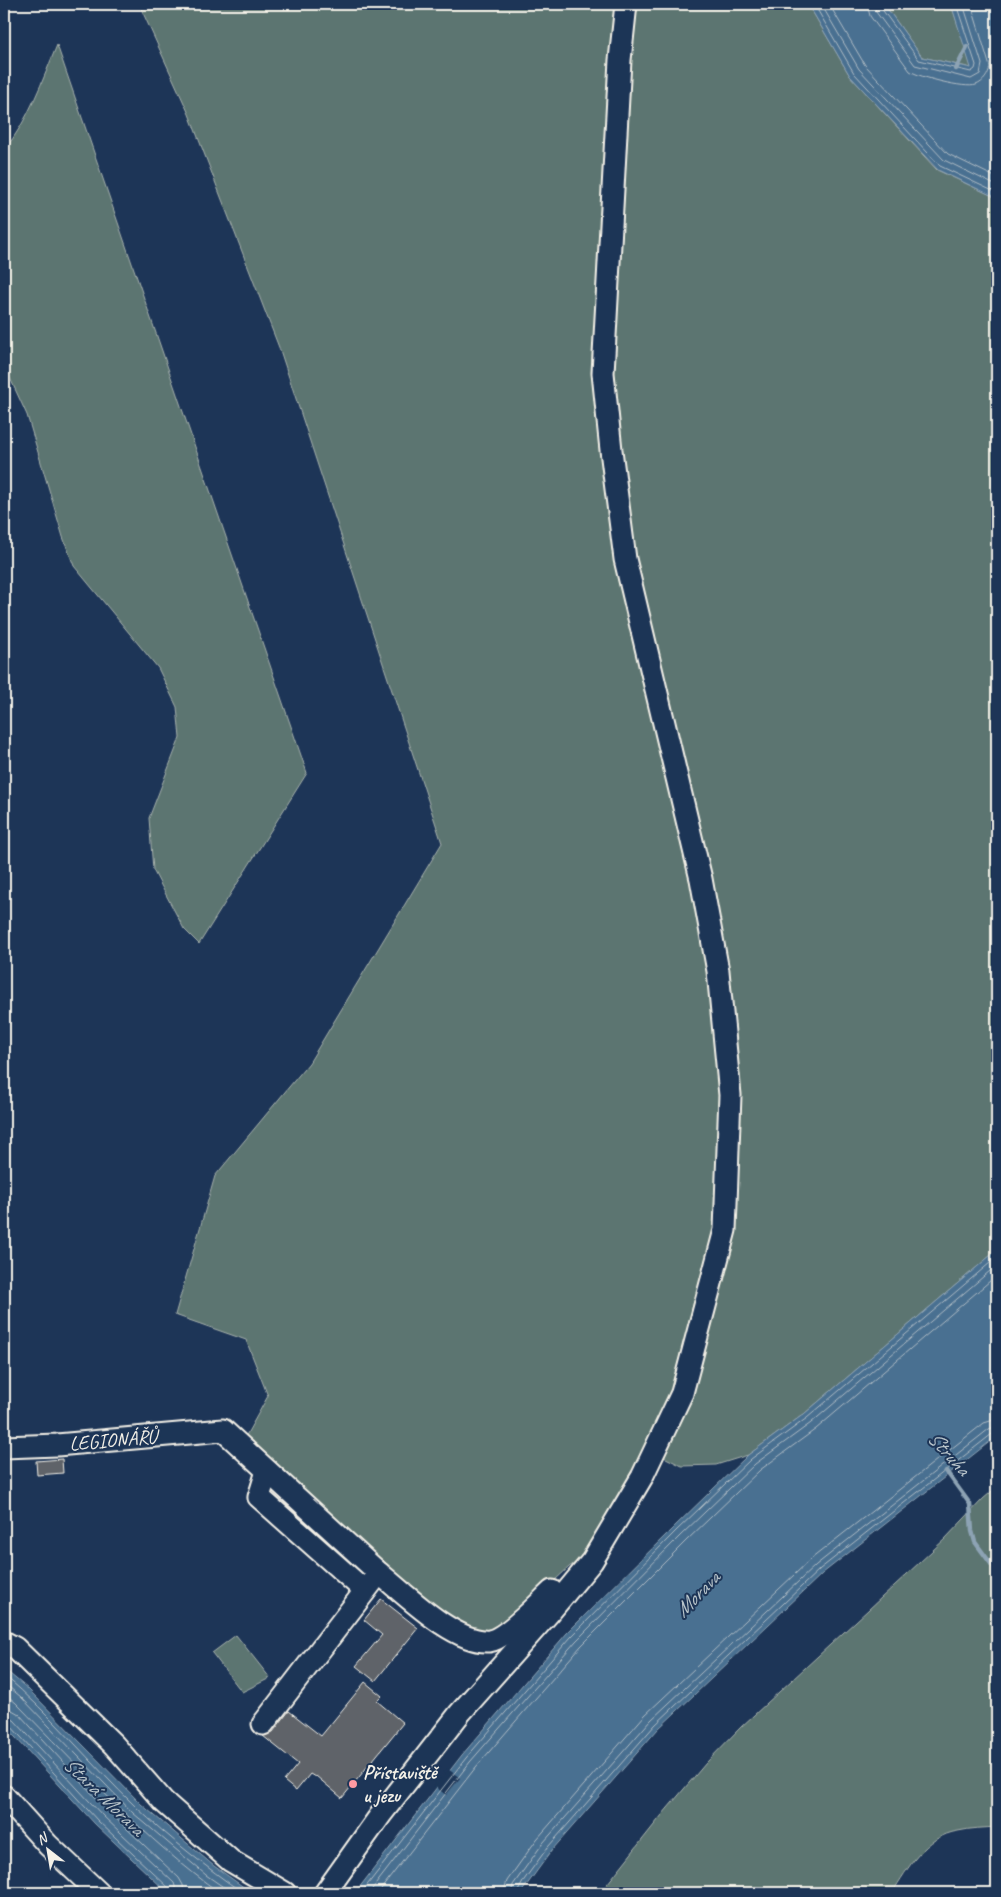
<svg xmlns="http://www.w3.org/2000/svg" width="1001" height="1897" font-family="Caveat,sans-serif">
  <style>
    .green { fill: #5b7471; stroke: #a8b2ac }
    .water { fill: #496f91; stroke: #8da3b4 }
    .pier { fill: #1d3557 }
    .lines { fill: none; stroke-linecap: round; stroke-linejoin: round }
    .shore { stroke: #b0bdc5; stroke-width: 1 }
    .stream { stroke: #8da3b4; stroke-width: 4.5 }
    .building { fill: #5e6369; stroke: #f4f1e8 }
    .minor-casing { stroke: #f4f1e8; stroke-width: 25 }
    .minor { stroke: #1d3557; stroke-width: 21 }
    .poi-dot { fill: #ff9aa2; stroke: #1d3557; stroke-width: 2 }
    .labels { text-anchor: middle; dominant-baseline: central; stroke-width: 4; stroke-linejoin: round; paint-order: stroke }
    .street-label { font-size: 20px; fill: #f4f1e8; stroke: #1d3557 }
    .poi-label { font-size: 20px; font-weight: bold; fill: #f4f1e8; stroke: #1d3557; text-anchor: start }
    .water-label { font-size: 21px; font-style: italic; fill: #b8c4ca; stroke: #1d3557 }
  </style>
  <rect width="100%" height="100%" fill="#1d3557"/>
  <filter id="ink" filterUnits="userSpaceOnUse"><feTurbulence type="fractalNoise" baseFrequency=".02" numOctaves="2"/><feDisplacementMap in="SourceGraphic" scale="10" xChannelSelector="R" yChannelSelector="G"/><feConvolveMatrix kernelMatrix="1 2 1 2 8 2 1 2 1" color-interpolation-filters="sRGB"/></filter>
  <g filter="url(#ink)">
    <g class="green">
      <polygon points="139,4 808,4 850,76 937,170 997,198 997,1250 804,1414 748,1455 716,1465 682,1466 650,1450 597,1548 569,1567 509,1623 492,1630 473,1629 441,1611 382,1570 243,1441 268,1396 246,1340 175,1315 215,1176 309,1063 442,843 280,350 189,114"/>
      <polygon points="884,4 951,4 972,68 922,57"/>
      <path d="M57 45 307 773 199 944 184 929 153 870 149 818 180 738 177 707 158 668 74 566 63 537 27 415 4 365V150C28 122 43 79 57 45Z"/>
      <path d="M997 1487V1827C984 1828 971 1828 958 1831 925 1836 908 1868 892 1893H600L662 1815 706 1763 741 1727 945 1539 983 1499Z"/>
      <polygon points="236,1635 270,1678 242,1692 212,1653"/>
    </g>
    <g class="water">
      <polygon points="808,4 884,4 922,57 971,68 951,4 997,4 997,198 938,170 850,76"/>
      <polygon points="997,1250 997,1436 823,1573 658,1729 552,1850 521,1893 355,1893 462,1755 567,1633 673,1528 748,1455 804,1414"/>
      <polygon points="4,1669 28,1689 141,1804 214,1866 252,1893 168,1893 95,1824 4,1725"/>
    </g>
    <polygon class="pier" points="448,1769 460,1778 446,1795 434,1786"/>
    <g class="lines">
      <g class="shore">
        <polyline points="814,4 854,73 940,166 997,193"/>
        <polyline points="821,4 859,69 944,160 997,186"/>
        <polyline points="829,4 865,65 948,154 997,178"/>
        <path d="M867 4 870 16 910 71C919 77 965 89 976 85 984 82 988 75 990 67L971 4"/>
        <polyline points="874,4 876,12 915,65 971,79 980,74 982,64 963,4"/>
        <polyline points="881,4 881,8 919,60 971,72 975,69 976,65 956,4"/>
        <path d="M4 1675C52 1715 91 1764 136 1807 168 1837 207 1868 243 1893"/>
        <polyline points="4,1683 21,1697 133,1813 206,1875 232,1893"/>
        <path d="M4 1693 16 1703C81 1769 144 1839 220 1893"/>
        <polyline points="4,1709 12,1710 19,1714 108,1811 179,1878 183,1885 184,1893"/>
        <polyline points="4,1716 14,1720 103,1816 174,1883 177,1893"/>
        <polyline points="4,1722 9,1724 98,1821 169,1888 171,1893"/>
        <polyline points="361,1893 466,1758 571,1637 676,1531 751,1459 807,1418 997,1257"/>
        <polyline points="369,1893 470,1762 576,1641 680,1536 755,1464 811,1423 997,1265"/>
        <polyline points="378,1893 476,1767 581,1646 686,1541 760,1470 816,1429 997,1275"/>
        <polyline points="503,1893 507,1881 537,1839 645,1715 811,1559 984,1423 997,1419"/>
        <polyline points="511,1893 513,1885 543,1843 651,1720 816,1565 989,1429 997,1426"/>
        <polyline points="517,1893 524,1880 548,1847 655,1725 820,1569 992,1434 997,1433"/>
      </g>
      <g class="stream">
        <polyline points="956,69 967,47"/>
        <polyline points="946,1471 970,1504 972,1531 975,1542 997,1572"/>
      </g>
    </g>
    <g class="building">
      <polygon points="62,1459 63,1473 37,1475 36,1461"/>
      <polygon points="381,1599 418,1628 375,1681 356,1666 382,1635 364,1620"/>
      <polygon points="365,1682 382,1696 377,1701 403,1723 342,1798 316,1776 315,1777 310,1774 296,1791 284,1781 298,1764 263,1736 273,1732 289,1711 321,1736"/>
    </g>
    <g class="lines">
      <defs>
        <g id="minor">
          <polyline points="4,1447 57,1445 223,1430 379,1573 263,1724"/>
          <polyline points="267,1471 259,1497 365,1591"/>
          <path d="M379 1573C404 1593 455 1644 489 1641 506 1639 539 1603 552 1591"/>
          <polyline points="4,1642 15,1648 114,1745 164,1802 231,1861 285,1893"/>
          <polyline points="4,1796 48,1845 99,1893"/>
          <polyline points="325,1893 382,1813 460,1713 548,1614 592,1561 642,1477 682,1393 725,1230 730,1095 718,971 701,879 625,559 611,450 603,373 620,60 626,4"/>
        </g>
      </defs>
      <use href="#minor" class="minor-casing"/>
      <use href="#minor" class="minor"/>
    </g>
  </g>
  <circle class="poi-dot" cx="353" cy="1784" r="5"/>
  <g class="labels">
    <g class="street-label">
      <text transform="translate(113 1440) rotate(-5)">LEGIONÁŘŮ</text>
    </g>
    <g class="poi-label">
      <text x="363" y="1772">Přístaviště<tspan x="363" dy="23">u jezu</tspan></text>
    </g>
    <g class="water-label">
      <text transform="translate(949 1453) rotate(48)">Struha</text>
      <text transform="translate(697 1594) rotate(-46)">Morava</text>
      <text transform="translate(104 1796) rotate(44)">Stará Morava</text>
    </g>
  </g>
  <rect width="1001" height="1897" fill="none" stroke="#1d3557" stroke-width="20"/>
  <rect x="10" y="10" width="981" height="1877" fill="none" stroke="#f4f1e8" stroke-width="2" filter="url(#ink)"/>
  <g transform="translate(48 1850) rotate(329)" stroke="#1d3557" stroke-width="4" paint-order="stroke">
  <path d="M0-4L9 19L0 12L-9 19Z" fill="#f4f1e8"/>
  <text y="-8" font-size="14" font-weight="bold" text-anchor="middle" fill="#f4f1e8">N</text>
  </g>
</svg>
